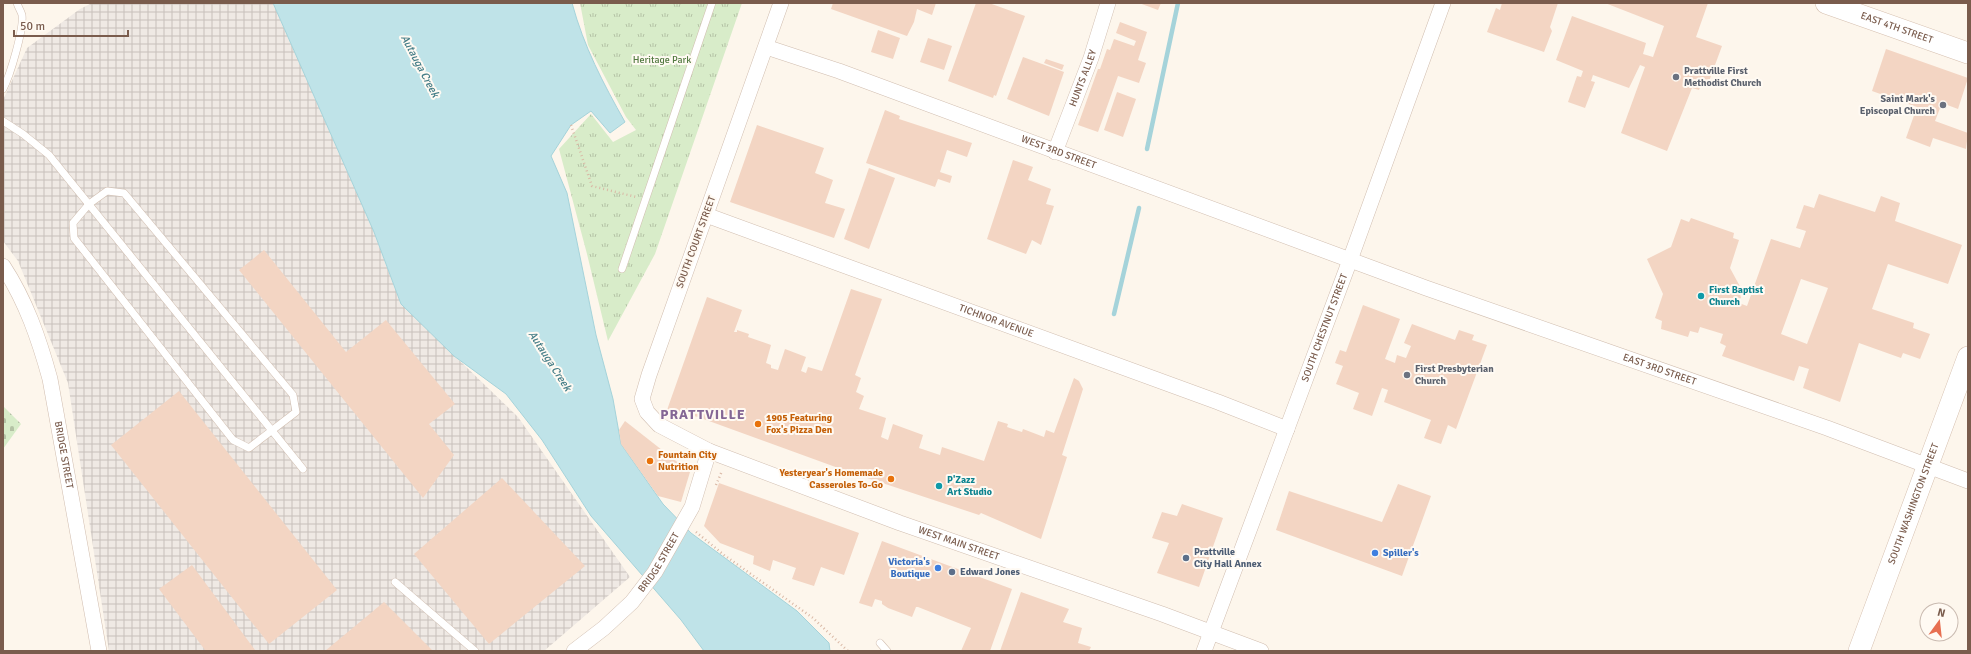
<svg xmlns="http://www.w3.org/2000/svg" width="1971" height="654" font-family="Signika,sans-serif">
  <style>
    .industrial { fill: url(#industrial-grid) }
    .cemetery { fill: url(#cemetery-stones) }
    .park { fill: url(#park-tufts) }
    .water { fill: #bfe3e8; stroke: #a5d3da }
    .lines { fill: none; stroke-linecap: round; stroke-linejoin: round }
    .stream { stroke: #a5d3da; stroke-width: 4.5 }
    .building { fill: #f3d5c3; fill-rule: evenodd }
    .service-casing { stroke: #d1beb0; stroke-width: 8 }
    .minor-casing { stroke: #d1beb0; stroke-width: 16 }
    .secondary-casing { stroke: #d6c0b0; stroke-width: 22 }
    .path { stroke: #d9b8a5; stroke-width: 2.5; stroke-dasharray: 1 3; stroke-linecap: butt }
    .service { stroke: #fff; stroke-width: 7 }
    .minor { stroke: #fff; stroke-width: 15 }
    .secondary { stroke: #fff; stroke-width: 21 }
    .worship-dot { fill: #6b7280; stroke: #fffaf3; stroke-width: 1.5 }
    .culture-dot { fill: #0f9aa8; stroke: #fffaf3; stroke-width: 1.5 }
    .food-dot { fill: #e8710a; stroke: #fffaf3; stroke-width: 1.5 }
    .shop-dot { fill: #3f7fe0; stroke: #fffaf3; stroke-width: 1.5 }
    .service-dot { fill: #5c6f8a; stroke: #fffaf3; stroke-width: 1.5 }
    .labels { text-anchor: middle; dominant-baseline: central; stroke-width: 4; stroke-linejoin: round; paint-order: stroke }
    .street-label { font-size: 10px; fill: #7a5c4d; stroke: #fffaf3 }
    .park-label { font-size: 10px; fill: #537a41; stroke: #fffaf3 }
    .worship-label { font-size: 10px; font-weight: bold; fill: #5b616d; stroke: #fffaf3; text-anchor: start }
    .culture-label { font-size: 10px; font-weight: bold; fill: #0d838f; stroke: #fffaf3; text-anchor: start }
    .food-label { font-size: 10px; font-weight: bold; fill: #c56008; stroke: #fffaf3; text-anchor: start }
    .service-label { font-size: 10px; font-weight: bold; fill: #4e5e75; stroke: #fffaf3; text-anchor: start }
    .shop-label { font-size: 10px; font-weight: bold; fill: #366cbe; stroke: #fffaf3; text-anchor: start }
    .water-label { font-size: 11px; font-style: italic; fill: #437c86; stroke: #fffaf3 }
    .district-label { font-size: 14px; font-weight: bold; letter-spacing: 1px; fill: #846695; stroke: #fffaf3 }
  </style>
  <defs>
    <pattern id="industrial-grid" width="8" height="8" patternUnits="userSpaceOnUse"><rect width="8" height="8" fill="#efe9e4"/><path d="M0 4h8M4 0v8" fill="none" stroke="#c7c0bb"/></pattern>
    <pattern id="cemetery-stones" width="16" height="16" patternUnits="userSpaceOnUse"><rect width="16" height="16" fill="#d8ecc9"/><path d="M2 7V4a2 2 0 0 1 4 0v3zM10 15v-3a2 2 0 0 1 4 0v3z" fill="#b4c2a5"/></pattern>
    <pattern id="park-tufts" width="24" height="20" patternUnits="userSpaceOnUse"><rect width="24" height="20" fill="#d8ecc9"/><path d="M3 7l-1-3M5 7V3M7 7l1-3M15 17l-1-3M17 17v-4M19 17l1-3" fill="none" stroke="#b4c2a5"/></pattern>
  </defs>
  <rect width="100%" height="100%" fill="#fdf6ec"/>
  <polygon class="industrial" points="92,3 273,3 374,232 401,304 518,417 630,577 544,651 109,651 68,383 18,261 3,241 3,100 27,48 80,9"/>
  <polygon class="cemetery" points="3,406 21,424 3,449"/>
  <polygon class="park" points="580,3 742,3 655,254 608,341 587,254 559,149 591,114 613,142 636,130 626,117 588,45"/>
  <path class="water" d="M273 3H572C584 47 603 83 625 122L610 133 591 111 571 125 551 156 567 193 596 335 613 399 621 444 663 504 691 533 797 611 829 643 830 651H704L681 620 591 516 542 440 506 394 454 356 401 304 374 232Z"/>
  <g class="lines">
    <g class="stream">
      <polyline points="1147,149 1178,3"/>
      <polyline points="1114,314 1139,208"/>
    </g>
  </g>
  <g class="building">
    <polygon points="833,3 936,3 932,15 917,9 914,22 907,36 831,9"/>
    <polygon points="976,3 989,3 1025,16 996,96 994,95 993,98 948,81"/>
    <polygon points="1139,3 1161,3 1158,10"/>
    <polygon points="1502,3 1558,3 1550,27 1552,31 1544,52 1487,32 1496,8 1500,10"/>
    <polygon points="1605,3 1708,3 1696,37 1722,46 1708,84 1702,82 1699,90 1692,88 1667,151 1621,133 1645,67 1640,65 1629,88 1593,75 1591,81 1595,82 1585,108 1568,102 1577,76 1581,77 1583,71 1556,60 1572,16 1646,43 1643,54 1653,57 1664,26"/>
    <polygon points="1120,22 1147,32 1138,60 1146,63 1139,83 1118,76 1098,132 1078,125 1098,69 1100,69 1107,49 1110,50 1114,39 1134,46 1136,41 1116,33"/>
    <polygon points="878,30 900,38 893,59 871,52"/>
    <polygon points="928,38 952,46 944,70 920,62"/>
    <polygon points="1886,49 1968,78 1958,109 1942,103 1935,121 1968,133 1966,149 1933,138 1930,147 1906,138 1917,107 1872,91"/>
    <polygon points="1023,57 1064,72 1049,116 1007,99"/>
    <polygon points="1046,59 1064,65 1062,70 1044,63"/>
    <polygon points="1117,92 1136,99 1123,137 1104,130"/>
    <polygon points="885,110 900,116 899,119 972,143 967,157 947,150 940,172 952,176 950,183 938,179 935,187 866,163"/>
    <polygon points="757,125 824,148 815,173 833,180 825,203 845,209 834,238 730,202"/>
    <polygon points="1013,160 1033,167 1028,180 1051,189 1046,204 1054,206 1041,245 1032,240 1026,254 987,239"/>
    <polygon points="869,168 895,178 869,249 844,239"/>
    <path d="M1819 194 1875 212 1881 196 1900 203 1895 221 1962 245 1948 284 1888 264 1872 309 1914 323 1913 328 1930 334 1920 359 1903 353 1901 358 1859 343 1840 402 1803 388 1809 369 1799 366 1794 381 1722 356 1726 346 1720 343 1723 334 1700 327 1698 333 1690 331 1688 337 1661 329 1662 321 1655 318 1663 294 1647 259 1671 247 1681 219 1689 222 1691 218 1734 233 1733 238 1739 240 1730 268 1743 292 1740 294 1741 298 1737 300 1739 303 1747 306 1771 239 1800 248 1806 231 1796 228 1804 205 1814 208ZM1801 279 1828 288 1807 344 1781 334Z"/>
    <polygon points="264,250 346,352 386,320 455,404 429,424 454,455 423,498 239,270"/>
    <polygon points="851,289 882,299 855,375 861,378 856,392 864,396 859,409 886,418 881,437 888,440 893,424 923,435 919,448 940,455 942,447 984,461 998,421 1008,424 1007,427 1022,432 1023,429 1044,437 1046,430 1054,433 1074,378 1079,381 1083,389 1062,455 1067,457 1041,539 981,513 979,515 967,511 852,473 698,417 667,410 707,297 742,310 734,332 737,332 737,330 749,334 748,337 771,345 766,363 771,365 771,368 778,370 785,349 806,357 801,371 806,373 808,367 822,371"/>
    <polygon points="1363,305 1400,319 1385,359 1395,363 1397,355 1406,358 1411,346 1404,343 1412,324 1455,340 1459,330 1474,335 1472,340 1487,345 1456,429 1448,425 1441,444 1424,438 1431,420 1384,402 1388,390 1382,388 1372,416 1353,409 1359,393 1336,384 1343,366 1335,363 1340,350 1346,352"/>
    <polygon points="179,391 337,590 269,644 111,445"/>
    <polygon points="625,421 690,472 681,502 658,496 621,444 619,430"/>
    <polygon points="502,478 585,566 489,644 414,554"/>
    <polygon points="719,483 859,533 844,575 821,567 814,586 792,579 796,568 773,560 770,571 753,564 754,556 720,543 704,526"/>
    <polygon points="1398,484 1431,496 1402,576 1276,530 1289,491 1382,522"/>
    <polygon points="1182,504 1223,518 1199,587 1157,573 1169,543 1152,538 1162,512 1177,516"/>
    <polygon points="882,541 1012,589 990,651 961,651 971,628 918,607 916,607 912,617 888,608 882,604 882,601 875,599 872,607 859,603"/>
    <polygon points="192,565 255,650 254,651 203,651 205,650 159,589"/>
    <polygon points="1021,592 1069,609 1063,622 1082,628 1078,643 1091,647 1089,651 1000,651"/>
    <polygon points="384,602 433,651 325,651"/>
  </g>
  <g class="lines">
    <defs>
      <g id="service">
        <path d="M3 89C10 76 24 29 22 15 21 11 18 7 17 3"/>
        <polyline points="3,121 23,134 49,155 303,469"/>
        <polygon points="107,191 124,193 293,395 296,412 249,448 233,440 74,238 73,223 89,204"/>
        <polyline points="622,269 712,3"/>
        <polyline points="395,582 475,651"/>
        <polyline points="880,643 887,651"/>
      </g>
      <g id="minor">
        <path id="s1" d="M781 3 649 375 642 399 647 412 659 425 709 451 900 523 1162 614 1261 651"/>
        <path id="s2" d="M766 47 839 71 1426 288 1827 428 1968 481"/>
        <path id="s3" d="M1055 152 1091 58 1108 3"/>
        <path id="s4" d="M706 215 1218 402 1287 429"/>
        <path id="s5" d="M3 266C26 301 39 339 50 379L99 651"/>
        <path id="s6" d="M574 651 604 628 632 602 655 572 692 507 709 451"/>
        <path id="s7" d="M1204 651 1350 260 1443 3"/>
      </g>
      <g id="secondary">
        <path id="s8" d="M1826 3 1968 53"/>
        <path id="s9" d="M1859 651 1968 357"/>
      </g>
    </defs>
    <use href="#service" class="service-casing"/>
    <use href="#minor" class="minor-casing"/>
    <use href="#secondary" class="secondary-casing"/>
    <g class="path">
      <polyline points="571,125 592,186 636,197"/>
      <polyline points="716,485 722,471"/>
      <polyline points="696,532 724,555 813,618 848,651"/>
    </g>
    <use href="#service" class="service"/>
    <use href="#minor" class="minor"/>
    <use href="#secondary" class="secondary"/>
  </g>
  <g class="worship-dot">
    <circle cx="1676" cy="77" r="4"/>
    <circle cx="1943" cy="105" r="4"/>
    <circle cx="1407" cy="375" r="4"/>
  </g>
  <g class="culture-dot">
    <circle cx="1701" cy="296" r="4"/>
    <circle cx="939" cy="486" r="4"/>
  </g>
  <g class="food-dot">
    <circle cx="758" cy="424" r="4"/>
    <circle cx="650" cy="461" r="4"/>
    <circle cx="891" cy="479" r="4"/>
  </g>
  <g class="shop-dot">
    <circle cx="1375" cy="553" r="4"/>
    <circle cx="938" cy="568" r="4"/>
  </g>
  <g class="service-dot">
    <circle cx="1186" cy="558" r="4"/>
    <circle cx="952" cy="572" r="4"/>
  </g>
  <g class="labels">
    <g class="street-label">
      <text stroke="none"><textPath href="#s8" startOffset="75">EAST 4TH STREET</textPath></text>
      <text stroke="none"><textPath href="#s3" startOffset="79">HUNTS ALLEY</textPath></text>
      <text stroke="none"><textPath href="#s2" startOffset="311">WEST 3RD STREET</textPath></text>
      <text transform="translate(696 242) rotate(-70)">SOUTH COURT STREET</text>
      <text stroke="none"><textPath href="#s4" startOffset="309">TICHNOR AVENUE</textPath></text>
      <text stroke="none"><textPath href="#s7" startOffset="345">SOUTH CHESTNUT STREET</textPath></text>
      <text stroke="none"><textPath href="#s2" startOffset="950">EAST 3RD STREET</textPath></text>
      <text stroke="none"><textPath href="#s5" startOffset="200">BRIDGE STREET</textPath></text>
      <text stroke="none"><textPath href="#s9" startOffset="157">SOUTH WASHINGTON STREET</textPath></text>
      <text stroke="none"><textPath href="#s1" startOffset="774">WEST MAIN STREET</textPath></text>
      <text stroke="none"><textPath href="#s6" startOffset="124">BRIDGE STREET</textPath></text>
    </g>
    <g class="park-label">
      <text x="662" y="60">Heritage Park</text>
    </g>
    <g class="worship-label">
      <text x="1684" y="71">Prattville First<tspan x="1684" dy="12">Methodist Church</tspan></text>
      <text x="1935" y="99" text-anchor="end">Saint Mark's<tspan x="1935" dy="12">Episcopal Church</tspan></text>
      <text x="1415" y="369">First Presbyterian<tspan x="1415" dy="12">Church</tspan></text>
    </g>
    <g class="culture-label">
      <text x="1709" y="290">First Baptist<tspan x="1709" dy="12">Church</tspan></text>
      <text x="947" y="480">P'Zazz<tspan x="947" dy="12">Art Studio</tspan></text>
    </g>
    <g class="food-label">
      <text x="766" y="418">1905 Featuring<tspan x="766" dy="12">Fox's Pizza Den</tspan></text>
      <text x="658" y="455">Fountain City<tspan x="658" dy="12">Nutrition</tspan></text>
      <text x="883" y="473" text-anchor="end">Yesteryear's Homemade<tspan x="883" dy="12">Casseroles To-Go</tspan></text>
    </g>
    <g class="service-label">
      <text x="1194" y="552">Prattville<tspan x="1194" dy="12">City Hall Annex</tspan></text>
      <text x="960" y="572">Edward Jones</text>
    </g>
    <g class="shop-label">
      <text x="1383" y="553">Spiller's</text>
      <text x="930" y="562" text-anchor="end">Victoria's<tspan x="930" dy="12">Boutique</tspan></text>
    </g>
    <g class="water-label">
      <text transform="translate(420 66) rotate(62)">Autauga Creek</text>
      <text transform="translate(550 361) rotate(57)">Autauga Creek</text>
    </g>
    <g class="district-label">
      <text x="703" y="414">PRATTVILLE</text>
    </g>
  </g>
  <rect width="1971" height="654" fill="none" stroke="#7a5c4d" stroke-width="8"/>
  <g transform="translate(1939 622) rotate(15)"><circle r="19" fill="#fffaf3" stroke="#cabbb1"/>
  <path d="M0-3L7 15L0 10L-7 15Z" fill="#e76f51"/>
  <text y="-6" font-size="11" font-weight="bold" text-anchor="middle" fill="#7a5c4d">N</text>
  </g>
  <path d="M14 30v6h114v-6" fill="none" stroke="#7a5c4d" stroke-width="2"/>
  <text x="20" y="30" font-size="12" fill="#7a5c4d" stroke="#fffaf3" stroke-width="3" paint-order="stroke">50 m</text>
</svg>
